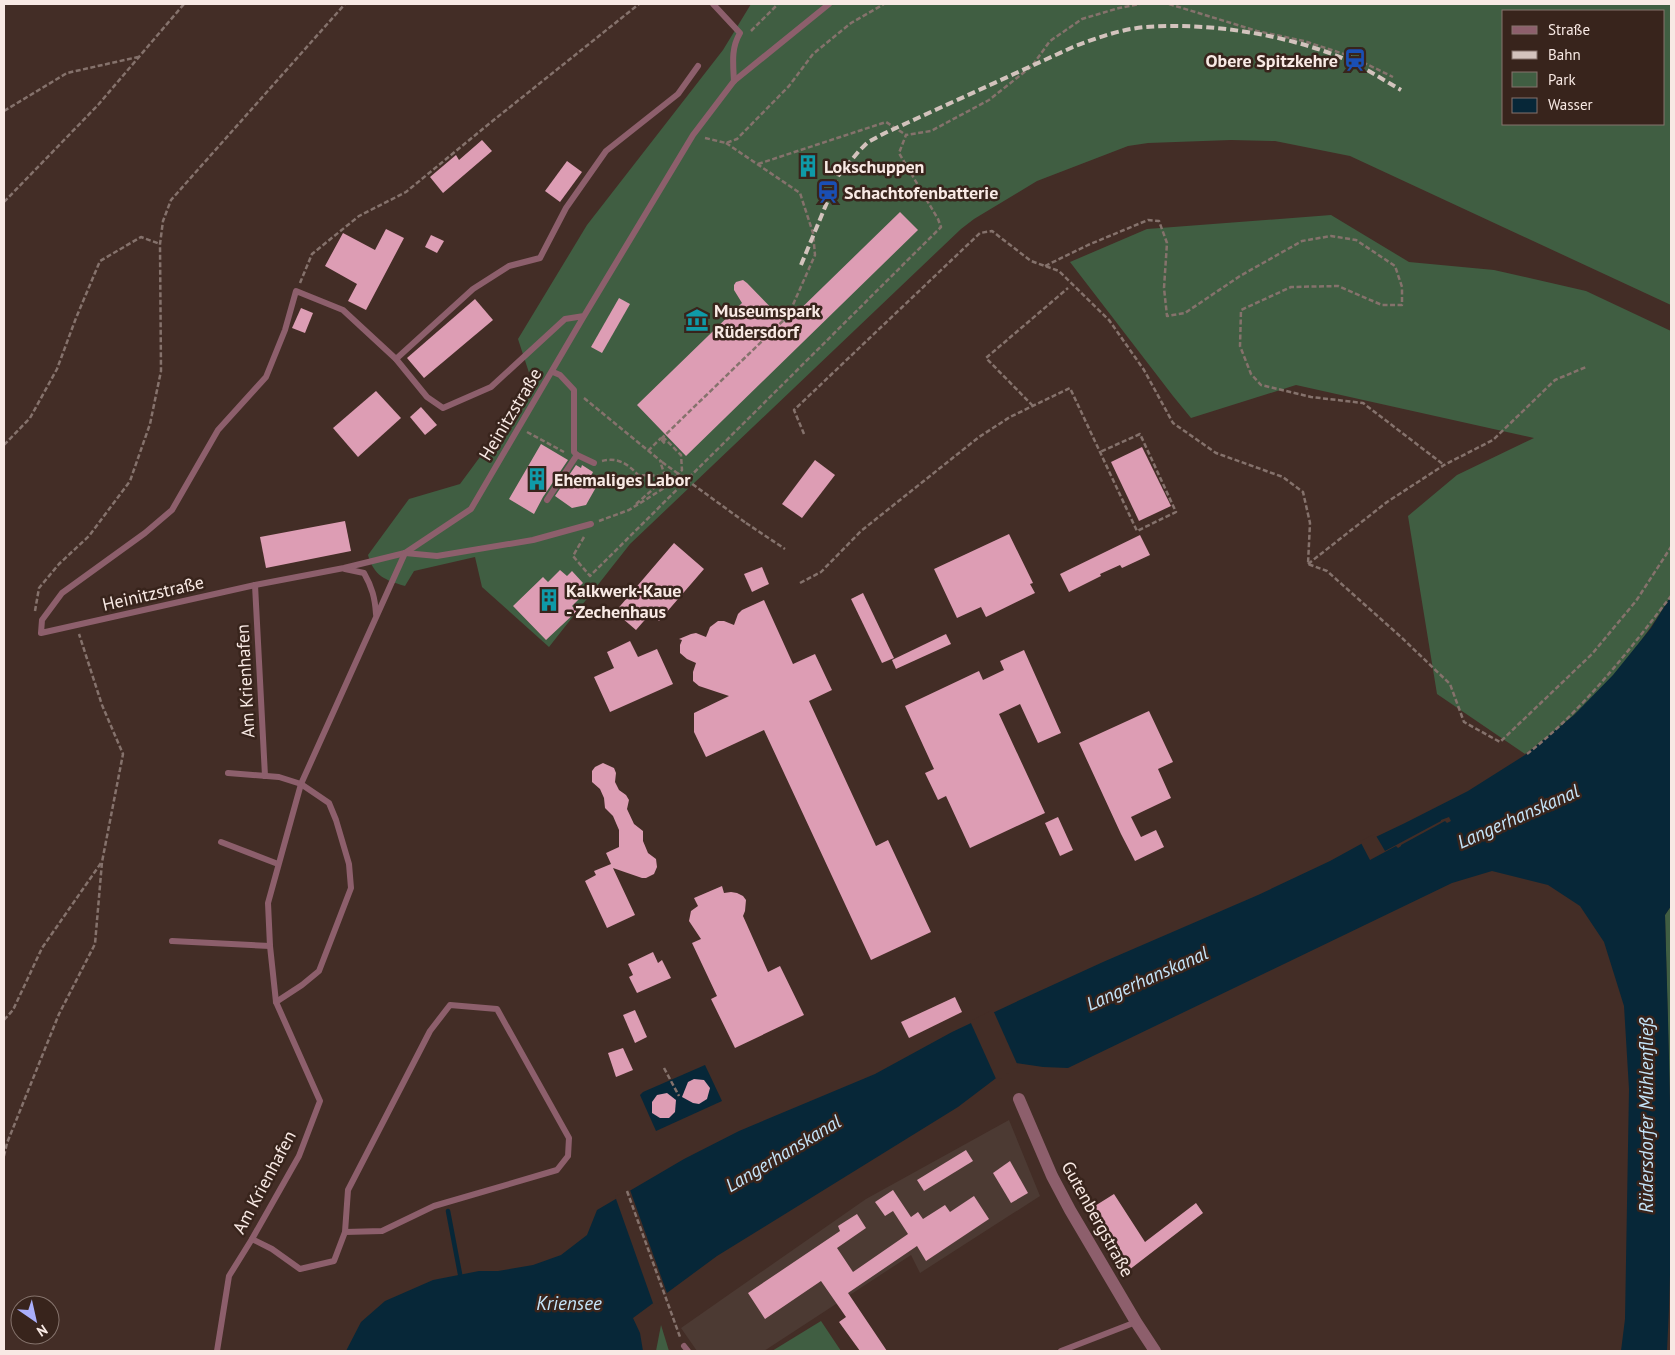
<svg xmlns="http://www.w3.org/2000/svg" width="1675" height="1355" font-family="'PT Sans',sans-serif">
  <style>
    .commercial { fill: #4c3a33 }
    .green { fill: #405e42; fill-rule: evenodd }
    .water { fill: #072738 }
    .pier { fill: #432d26 }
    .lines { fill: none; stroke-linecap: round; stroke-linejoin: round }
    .stream { stroke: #072738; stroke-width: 4.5 }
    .building { fill: #dd9db4 }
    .path { stroke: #85726c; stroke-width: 2.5; stroke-dasharray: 5 2.5; stroke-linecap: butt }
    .lane { stroke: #8d5f6c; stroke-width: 6 }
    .street { stroke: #8d5f6c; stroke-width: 12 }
    .rail { stroke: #d3c3bd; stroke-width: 4; stroke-dasharray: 8 4; stroke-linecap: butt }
    .path-bridge { stroke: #85726c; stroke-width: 2.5; stroke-dasharray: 5 2.5; stroke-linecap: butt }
    .labels { text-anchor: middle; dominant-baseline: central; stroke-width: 5; stroke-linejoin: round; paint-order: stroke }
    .poi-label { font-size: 18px; font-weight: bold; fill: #f8e9e4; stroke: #38241c; text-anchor: start }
    .street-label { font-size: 18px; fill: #f8e9e4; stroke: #38241c }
    .water-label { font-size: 19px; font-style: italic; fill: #c5e5fa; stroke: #38241c }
  </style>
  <rect width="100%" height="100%" fill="#432d26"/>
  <polygon class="commercial" points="1009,1120 1040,1196 920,1273 911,1255 764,1351 697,1351 681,1328 866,1199"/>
  <g class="green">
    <path d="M751 4H1671V305L1350 156 1275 141 1231 140 1148 143 1128 146 1037 181 974 219 961 229 630 544 549 647 482 587 475 557 414 571 405 586C385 580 374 576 368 555L409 499 460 484 533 385 518 339 587 225 723 50ZM1504 11H1664V124H1504Z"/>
    <path d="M1331 215 1409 262 1494 270 1586 291 1671 331V596C1644 640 1612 682 1573 716 1557 729 1541 742 1525 754L1437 694 1408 516 1457 475 1534 438 1296 385 1191 418 1173 396 1070 262 1147 229Z"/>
    <polygon points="1671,906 1671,1144 1665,915"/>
    <polygon points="821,1321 841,1351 772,1351"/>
    <polygon points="661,1325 669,1351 656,1351"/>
  </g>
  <g class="water">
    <path d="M1671 596V906L1665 915C1669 1060 1675 1207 1667 1351H1621L1625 1319 1629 1089 1624 1006 1604 942 1580 906 1548 885 1492 871 1452 883 1068 1068 1043 1067 1016 1063 958 1107 717 1256 633 1318 640 1333 643 1351H346L361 1322 385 1301 433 1280 479 1271H498L533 1265 561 1255 587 1235 597 1210 684 1159 739 1131 875 1074 952 1032 1022 999 1103 962 1258 895 1330 861 1361 844 1405 823 1468 791 1525 755 1574 715 1613 675 1651 628Z"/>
    <polygon points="705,1065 722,1101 656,1131 640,1095 643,1092"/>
  </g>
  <g class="pier">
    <polygon points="1449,817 1451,821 1447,823 1445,821 1401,845 1401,846 1398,848 1396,846 1370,860 1360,841 1375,834 1385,851 1441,821 1441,820"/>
    <polygon points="993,1010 1018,1066 997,1081 970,1021"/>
    <polygon points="630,1190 668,1296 654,1306 615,1196"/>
  </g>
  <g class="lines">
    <polyline class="stream" points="448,1211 460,1274"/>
  </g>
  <g class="building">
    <polygon points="482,140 492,151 443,193 430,177 456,155 459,160"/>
    <polygon points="567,161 582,172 560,202 545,191"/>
    <polygon points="900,212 918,230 686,456 637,405 742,303 734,290 734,285 736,282 743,280 747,283 786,323"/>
    <polygon points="386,229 404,238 366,310 348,301 357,284 325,266 343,233 375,250"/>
    <polygon points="431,235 444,241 437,253 425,247"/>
    <polygon points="619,298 630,304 602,353 591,347"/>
    <polygon points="475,299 493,320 424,378 407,358"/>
    <polygon points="301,308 313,313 305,333 292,328"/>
    <polygon points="376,391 401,418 358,457 333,428"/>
    <polygon points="421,407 437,425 425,435 410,417"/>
    <polygon points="541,444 568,460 543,497 534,514 509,499"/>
    <polygon points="1142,447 1171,506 1139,521 1111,462"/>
    <polygon points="815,460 835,475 802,518 782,504"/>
    <polygon points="576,465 581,468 582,465 593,472 591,476 599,482 586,505 572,508 555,496"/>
    <polygon points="345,521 351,551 266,568 260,537"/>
    <polygon points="1009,534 1033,583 1030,584 1035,593 986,617 981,607 957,618 934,569"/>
    <polygon points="1140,535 1150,555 1122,568 1120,565 1100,574 1101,576 1069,592 1060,574"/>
    <polygon points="674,543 704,569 659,621 650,614 636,630 615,612"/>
    <polygon points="762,567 769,584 752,592 744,574"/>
    <polygon points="560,570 567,576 572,571 583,583 578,588 584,594 572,606 577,611 546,640 513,606 543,577 548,582"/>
    <polygon points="863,593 894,658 882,663 851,599"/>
    <polygon points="764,600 793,664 815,654 832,690 809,701 876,846 888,840 931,932 871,960 764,730 706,757 694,732 694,713 729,696 699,686 693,681 693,672 696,663 687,659 680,653 680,645 682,640 679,639 691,634 696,633 706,637 710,627 718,621 724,621 734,625 738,614 742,610"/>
    <polygon points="946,634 951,644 896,669 892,660"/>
    <polygon points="630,641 638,657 657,649 673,684 610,712 594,677 614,668 607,652"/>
    <polygon points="1024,650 1061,733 1038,743 1020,704 999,714 1045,813 970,848 946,796 938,800 925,773 934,769 905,706 979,671 983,680 1004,670 1000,661"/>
    <polygon points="1149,711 1173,762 1158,769 1171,798 1131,817 1141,837 1156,830 1164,847 1135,861 1121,834 1079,743"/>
    <polygon points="603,763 614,768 616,773 615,782 619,790 626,795 629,800 627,809 634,824 643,831 643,841 648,853 656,859 657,867 654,874 646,878 642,878 613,868 635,915 607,928 585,881 596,875 594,871 611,864 606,853 619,847 619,830 613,816 605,808 604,798 600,789 592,782 592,771 595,767"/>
    <polygon points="1058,817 1073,850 1060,856 1045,823"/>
    <polygon points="722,886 724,893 731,892 737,893 743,896 746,900 745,911 743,916 768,972 780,966 804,1015 735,1048 711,999 717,996 692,943 701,939 689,921 691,911 698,906 694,898"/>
    <polygon points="653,952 658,963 662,960 671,978 637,993 629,977 633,975 628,964"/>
    <polygon points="955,997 962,1012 909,1038 901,1022"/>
    <polygon points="635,1010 647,1037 635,1043 623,1015"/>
    <polygon points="623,1048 633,1070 616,1077 608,1053"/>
    <polygon points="694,1079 704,1080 710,1088 707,1099 699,1104 693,1103 682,1097 688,1082"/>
    <polygon points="667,1093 676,1100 675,1112 669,1118 660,1118 652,1113 652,1102 657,1095"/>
    <polygon points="966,1150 973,1161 924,1191 917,1180"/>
    <polygon points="1010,1161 1028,1193 1011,1203 993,1173"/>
    <polygon points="893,1190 911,1217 918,1212 923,1219 945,1205 950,1212 974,1196 989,1219 926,1261 917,1246 848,1293 887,1351 860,1351 839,1322 846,1317 821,1281 765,1319 748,1293 840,1231 838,1226 857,1214 866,1228 837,1248 853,1272 908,1234 893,1211 885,1216 875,1202"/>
    <polygon points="1114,1194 1145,1242 1196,1203 1203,1213 1129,1270 1121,1260 1123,1259 1090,1209"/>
  </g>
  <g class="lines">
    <g class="path">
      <polyline points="1169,4 1257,31 1304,41 1350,56 1393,77"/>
      <polyline points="751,31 778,4"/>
      <polyline points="4,111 67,73 138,57"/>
      <polyline points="705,138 726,143 737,139 789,86 813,54 851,23 884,4"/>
      <polyline points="726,143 800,193 813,233 815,255 788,316"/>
      <polyline points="758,164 886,122 906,135"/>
      <polyline points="4,202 98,105 184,4"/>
      <polyline points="1045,266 1088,245 1148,220 1159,221 1167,243 1164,288 1167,316 1185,313 1240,276 1302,241 1331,236 1356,240 1395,266 1402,287 1402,305 1382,305 1338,286 1291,287 1241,310 1240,346 1251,374 1261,385 1311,397 1363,403 1444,465"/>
      <polyline points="300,283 312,254 359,216 406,192 490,123 639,4"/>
      <polyline points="584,398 662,462"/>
      <polyline points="1033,406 986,358 1068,288"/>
      <polyline points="527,432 564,452"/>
      <polyline points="804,434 794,410 980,233 992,231 1031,261 1059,271 1109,320 1144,370 1173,423 1216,453 1283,477 1303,492 1310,523 1308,564 1327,571 1401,637 1450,684 1464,722 1500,742 1592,654 1636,601 1671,547"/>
      <polyline points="4,445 30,418 57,369 76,318 100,261 141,237 160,244"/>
      <polyline points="648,451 661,438"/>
      <path d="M602 461C618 457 628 464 638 475L665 476 660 461"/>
      <polyline points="636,504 651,491 665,476"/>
      <polyline points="599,521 629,510 669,485 682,470 681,455 662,436 665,444 661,439"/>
      <polyline points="746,523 785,549"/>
      <polyline points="584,537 573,556 590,576 941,227 938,219 899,153 906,135 931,131 989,100 1032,66 1050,41 1082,19 1119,8 1140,4"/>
      <polyline points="1308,564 1387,502 1444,465 1493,440 1555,380 1586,367"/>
      <polyline points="800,583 821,572 861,531 979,437 1010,417 1070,388 1137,531 1176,512 1140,434 1100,452"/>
      <polyline points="35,611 39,588 59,564 89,536 130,481 150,424 161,371 160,244 163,221 171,200 345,4"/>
      <path d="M1527 754C1583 710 1628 652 1671 596"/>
      <polyline points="4,1020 13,1010 42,948 101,863"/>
      <polyline points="664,1068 679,1096"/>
      <polyline points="4,1156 7,1143 59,1014 95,944 102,862 123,754 102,705 79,634"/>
      <polyline points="627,1191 680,1337"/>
    </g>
    <g class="lane">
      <path d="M713 4 740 33C731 48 733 63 734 81"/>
      <polyline points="584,316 565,319 491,387 443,408 427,397 396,359 343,310 296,291 285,330 266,377 218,430 172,510 145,533 62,593 42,620 41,633 255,585 344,568 405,553 471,509 584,316 693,135 734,81 829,4"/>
      <polyline points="396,359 473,289 509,266 540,258 566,208 606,151 678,94 698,66"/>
      <polyline points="553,372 560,375 574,390 574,452 577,455 594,463"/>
      <polyline points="547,500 577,455"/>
      <polyline points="405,553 437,556 533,540 591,524"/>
      <path d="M345 569 364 573C372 587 375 598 376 614"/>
      <polyline points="255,585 265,776"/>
      <polyline points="228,773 279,777 301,784 329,803 336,820 349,864 351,888 319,971 302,985 276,1002"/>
      <polyline points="221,842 278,864"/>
      <polyline points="172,941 270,946"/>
      <polyline points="252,1239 272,1249 300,1269 334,1261 345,1232 382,1231 434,1206 557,1170 568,1156 569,1138 497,1009 450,1005 430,1031 348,1190 345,1232"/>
      <polyline points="684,1346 688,1351"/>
      <polyline points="217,1351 229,1276 252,1239 299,1156 320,1101 276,1002 270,946 268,903 301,784 405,553"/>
      <polyline points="1061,1351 1136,1322"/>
    </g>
    <polyline class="street" points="1019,1099 1052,1176 1070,1210 1136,1322 1155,1351"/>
    <path class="rail" d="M801 265 838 176 859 151 868 142 885 133 1073 47C1096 38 1121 29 1146 27 1214 22 1297 36 1358 65 1373 73 1387 82 1401 90"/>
    <g class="path-bridge">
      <polyline points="661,439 788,316"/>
      <polyline points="662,462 746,523"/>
    </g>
  </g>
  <defs>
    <symbol id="station-bare" viewBox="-9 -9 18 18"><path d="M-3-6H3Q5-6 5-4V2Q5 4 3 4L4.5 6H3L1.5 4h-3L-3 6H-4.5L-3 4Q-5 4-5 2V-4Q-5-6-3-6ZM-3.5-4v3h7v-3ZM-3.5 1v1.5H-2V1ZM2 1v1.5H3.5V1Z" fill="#1a4fb4" stroke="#38241c" stroke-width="2.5" paint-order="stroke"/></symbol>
    <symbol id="building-bare" viewBox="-9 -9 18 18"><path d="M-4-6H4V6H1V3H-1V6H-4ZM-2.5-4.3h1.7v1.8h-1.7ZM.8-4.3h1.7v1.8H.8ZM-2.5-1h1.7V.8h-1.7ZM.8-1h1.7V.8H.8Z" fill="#0f9aa8" stroke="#38241c" stroke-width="2.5" paint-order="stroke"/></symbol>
    <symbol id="museum-bare" viewBox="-9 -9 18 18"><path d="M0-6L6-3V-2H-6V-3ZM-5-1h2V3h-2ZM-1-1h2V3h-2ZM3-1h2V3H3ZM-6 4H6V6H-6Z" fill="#0f9aa8" stroke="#38241c" stroke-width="2.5" paint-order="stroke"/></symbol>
  </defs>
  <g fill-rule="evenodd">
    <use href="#station-bare" x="1339" y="44" width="32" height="32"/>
    <use href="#building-bare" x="792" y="150" width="32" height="32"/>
    <use href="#station-bare" x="812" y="176" width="32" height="32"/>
    <use href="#museum-bare" x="681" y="304" width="32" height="32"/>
    <use href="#building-bare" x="521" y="463" width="32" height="32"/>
    <use href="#building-bare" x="533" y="584" width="32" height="32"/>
  </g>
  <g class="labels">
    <g class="poi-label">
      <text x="1338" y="60" text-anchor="end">Obere Spitzkehre</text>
      <text x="824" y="166">Lokschuppen</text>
      <text x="844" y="192">Schachtofenbatterie</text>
      <text x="714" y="310">Museumspark<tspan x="714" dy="21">Rüdersdorf</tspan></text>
      <text x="554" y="479">Ehemaliges Labor</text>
      <text x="566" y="590">Kalkwerk-Kaue<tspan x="566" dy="21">- Zechenhaus</tspan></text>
    </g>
    <g class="street-label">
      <text transform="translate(510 414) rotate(-59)">Heinitzstraße</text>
      <text transform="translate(153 593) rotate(-13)">Heinitzstraße</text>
      <text transform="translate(245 681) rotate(-93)">Am Krienhafen</text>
      <text transform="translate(264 1182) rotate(-62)">Am Krienhafen</text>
      <text transform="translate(1098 1219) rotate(61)">Gutenbergstraße</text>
    </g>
    <g class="water-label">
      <text transform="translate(1518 816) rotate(-24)">Langerhanskanal</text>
      <text transform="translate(1147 978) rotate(-24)">Langerhanskanal</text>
      <text transform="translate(1646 1115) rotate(-90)">Rüdersdorfer Mühlenfließ</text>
      <text transform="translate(783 1153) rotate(-31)">Langerhanskanal</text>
      <text x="569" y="1303">Kriensee</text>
    </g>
  </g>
  <rect width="1675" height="1355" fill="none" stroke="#f8e9e4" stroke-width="10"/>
  <rect x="1502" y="10" width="162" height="115" fill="#38241c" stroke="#85736c"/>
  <rect x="1512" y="26" width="25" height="8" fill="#8d5f6c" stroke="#85736c"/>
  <text x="1548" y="35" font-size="15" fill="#f8e9e4">Straße</text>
  <rect x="1512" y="51" width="25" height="8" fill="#d3c3bd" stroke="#85736c"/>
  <text x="1548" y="60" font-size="15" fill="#f8e9e4">Bahn</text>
  <rect x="1512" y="72" width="25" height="15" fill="#405e42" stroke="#85736c"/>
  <text x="1548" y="85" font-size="15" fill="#f8e9e4">Park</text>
  <rect x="1512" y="98" width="25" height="15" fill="#072738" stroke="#85736c"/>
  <text x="1548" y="110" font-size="15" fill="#f8e9e4">Wasser</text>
  <g transform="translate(35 1320) rotate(146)"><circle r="24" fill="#38241c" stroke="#85736c"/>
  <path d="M0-4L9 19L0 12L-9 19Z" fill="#aaaffb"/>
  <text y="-8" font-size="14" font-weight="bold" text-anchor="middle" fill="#f8e9e4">N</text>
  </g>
</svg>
